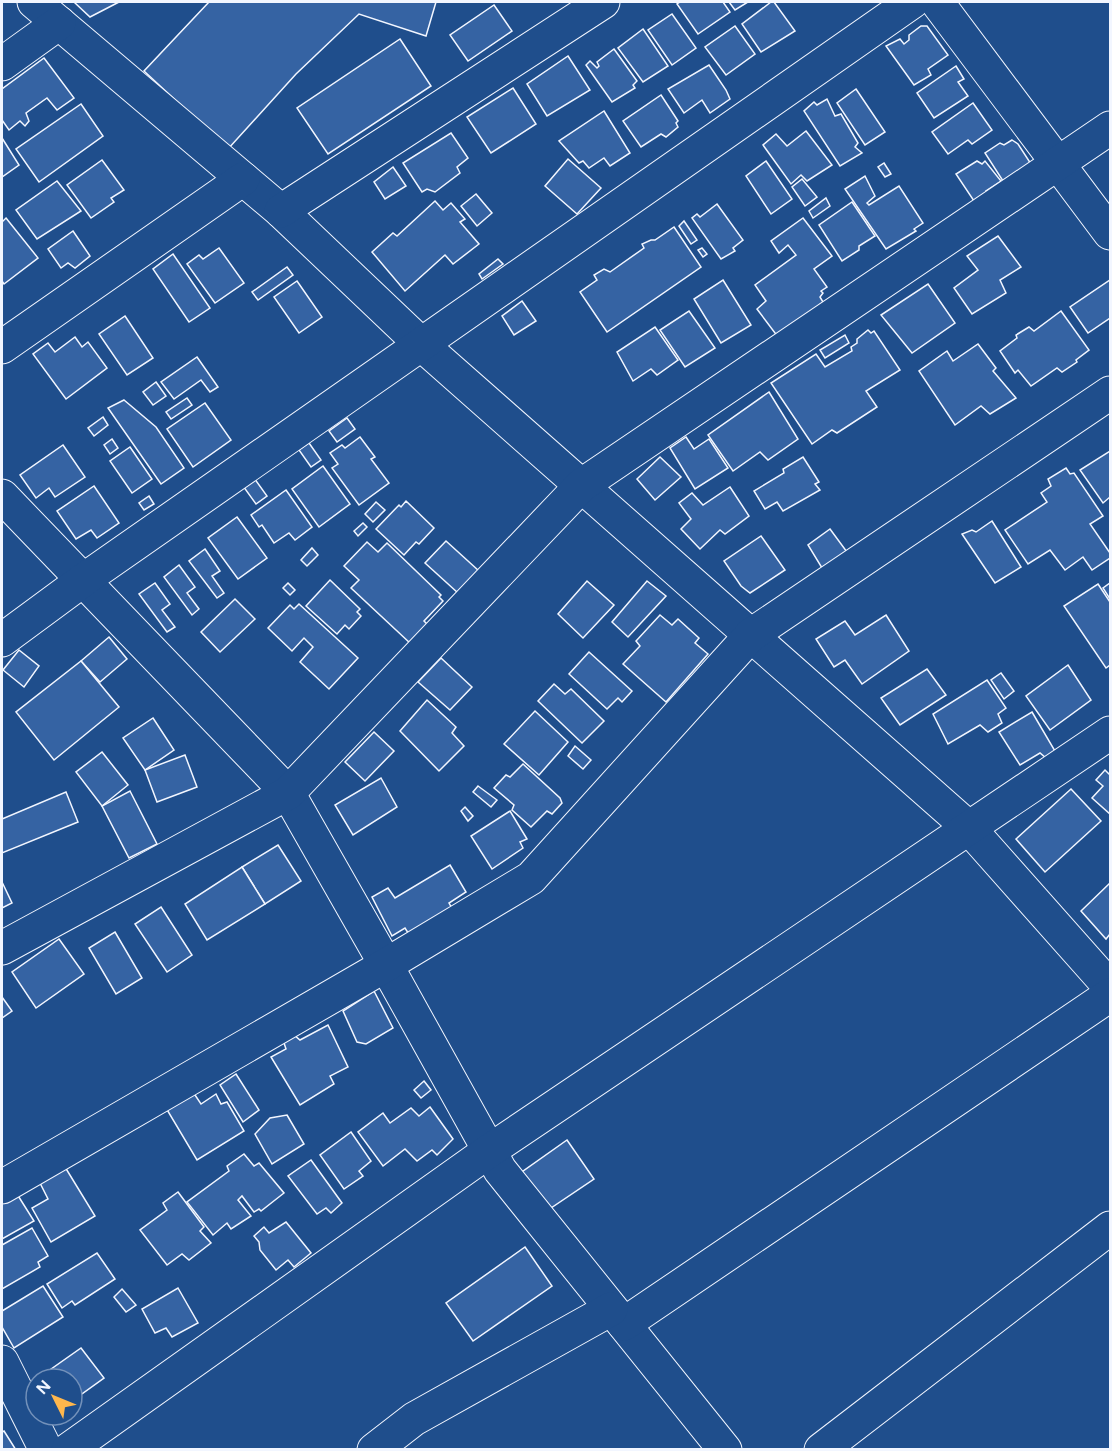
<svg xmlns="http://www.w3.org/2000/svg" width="1112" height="1451" font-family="Figtree,sans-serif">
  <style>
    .building { fill: #3563a3; stroke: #f2f6ff; stroke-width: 1.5 }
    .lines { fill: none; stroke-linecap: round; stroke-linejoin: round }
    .minor-casing { stroke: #f2f6ff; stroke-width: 35 }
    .minor { stroke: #1f4e8c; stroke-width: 33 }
  </style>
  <rect width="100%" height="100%" fill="#1f4e8c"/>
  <g class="building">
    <polygon points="74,2 119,2 90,17"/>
    <polygon points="209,2 436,2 426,36 359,14 296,74 228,149 144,71"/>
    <polygon points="680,2 723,2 730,12 698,34 677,4"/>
    <polygon points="729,2 748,2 735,10"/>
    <polygon points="771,2 774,2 795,31 761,52 742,24"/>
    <polygon points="494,5 512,31 468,61 450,35"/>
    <polygon points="672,14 696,48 672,65 648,30"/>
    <polygon points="735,26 755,54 726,75 705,47"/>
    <polygon points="921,26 927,26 948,55 928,69 931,75 914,85 886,46 900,39 904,44 909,40 909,35"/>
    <polygon points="643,29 668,66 643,82 618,48"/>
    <polygon points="400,39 431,86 328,154 297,108"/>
    <polygon points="614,49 637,81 633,85 635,88 612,102 586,65 590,61 597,68 599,66 597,62"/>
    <polygon points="568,56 590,90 547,116 527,84"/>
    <polygon points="44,58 74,98 57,110 47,98 26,113 29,121 25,126 20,121 9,130 2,120 2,89"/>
    <polygon points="709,65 726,90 730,99 710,113 702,100 684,113 668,89"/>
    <polygon points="956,66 964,79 958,82 968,96 934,118 917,93"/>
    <polygon points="513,88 536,124 491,153 467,117"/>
    <polygon points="856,89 885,132 865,145 837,103"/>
    <polygon points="661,95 678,121 676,123 678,127 666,137 661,134 641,147 623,121"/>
    <polygon points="827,99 835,116 841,114 858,143 855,147 862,153 840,166 804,111 814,102 817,105"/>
    <polygon points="973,103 992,130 972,144 968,140 948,154 932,132"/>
    <polygon points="81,104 103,136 39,182 16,149"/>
    <polygon points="604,111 630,153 610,166 604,158 589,168 583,161 579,163 559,141"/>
    <polygon points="806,131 832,165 807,181 801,175 791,184 763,145 776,134 787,146"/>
    <polygon points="451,133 468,158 457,167 460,173 435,192 427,189 422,192 403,163"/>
    <polygon points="2,138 19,165 2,177"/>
    <polygon points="1012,140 1018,144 1031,164 1003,181 985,153 1000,143 1004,145"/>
    <polygon points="568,159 601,188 577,214 545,186"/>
    <polygon points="102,160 124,190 111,198 114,202 91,218 67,185"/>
    <polygon points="766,161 792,199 771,214 746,176"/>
    <polygon points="977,161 982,164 985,161 1001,181 986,191 989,195 976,204 956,174"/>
    <polygon points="884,163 891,174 885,177 878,167"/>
    <polygon points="393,167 406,186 385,199 374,182"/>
    <polygon points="865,176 875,196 867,203 869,205 899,186 923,223 914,229 916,231 886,249 845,189"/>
    <polygon points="802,179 817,197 805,206 792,187"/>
    <polygon points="57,181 81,211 37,239 16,210"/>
    <polygon points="476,194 492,213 477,226 461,206"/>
    <polygon points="826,198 830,206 813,218 809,211"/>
    <polygon points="435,201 443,210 451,203 465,219 460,222 479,244 453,264 445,255 405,291 372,252 393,233 397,236"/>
    <polygon points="852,202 875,236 859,246 859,250 842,261 819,225"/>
    <polygon points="717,204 743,240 733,248 735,251 721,259 692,218 697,214 700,217"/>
    <polygon points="6,218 38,258 4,284 2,281 2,222"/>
    <polygon points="803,218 832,256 814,269 827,287 821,291 823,293 820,297 823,302 778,337 757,309 766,301 755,285 796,255 788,245 779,253 771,241"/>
    <polygon points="684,221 697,240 691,244 679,226"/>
    <polygon points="674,227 701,267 607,332 580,292 597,280 594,275 604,269 610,272 644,248 642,244 651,240 655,240"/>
    <polygon points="73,231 90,256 75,268 68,263 61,268 48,249"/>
    <polygon points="998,236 1021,267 1000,280 1006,293 972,314 954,288 978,270 967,256"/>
    <polygon points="219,248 244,283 215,303 187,264 199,255 203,259"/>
    <polygon points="702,248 707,254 703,257 698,250"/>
    <polygon points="173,254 210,308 189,322 153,269"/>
    <polygon points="498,259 503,264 482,279 479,274"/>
    <polygon points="287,267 293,275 258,300 252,292"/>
    <polygon points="723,280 751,325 721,343 694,299"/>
    <polygon points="1110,280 1110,318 1088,333 1070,307"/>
    <polygon points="297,281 322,317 299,333 274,297"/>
    <polygon points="928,284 955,323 912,353 881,315"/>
    <polygon points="522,301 536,321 514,335 502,316"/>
    <polygon points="689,311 715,348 685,367 660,330"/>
    <polygon points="1061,311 1089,350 1076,360 1077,362 1062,372 1057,368 1031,386 1018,370 1015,373 1000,351 1017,338 1016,335 1029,327 1034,331"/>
    <polygon points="125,316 153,358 127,375 99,334"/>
    <polygon points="655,327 678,360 657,375 651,369 633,381 617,352"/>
    <polygon points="868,330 871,333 874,331 900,370 866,391 877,407 837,433 832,430 812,444 771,383 816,354 825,367 852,351 851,347 857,343 857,339"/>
    <polygon points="845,335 849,343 825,358 820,350"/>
    <polygon points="75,337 82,347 88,342 107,368 66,399 33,354 48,343 55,352"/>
    <polygon points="978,344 996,368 993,371 1016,398 990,414 981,406 955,425 919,371 947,351 953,361"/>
    <polygon points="197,357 218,387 210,392 201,380 174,399 161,382"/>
    <polygon points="156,382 166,396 153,405 143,392"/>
    <polygon points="769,392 798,439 768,460 760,452 733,471 708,435"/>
    <polygon points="187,398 192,405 171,419 166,412"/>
    <polygon points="124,400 156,427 184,468 161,484 108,408"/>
    <polygon points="205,403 231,440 193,467 167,429"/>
    <polygon points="103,417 108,425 94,436 88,428"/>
    <polygon points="347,418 355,429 337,442 329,431"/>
    <polygon points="360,437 375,457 371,459 389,483 359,505 332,468 338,464 330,453 342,445 345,448"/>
    <polygon points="686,437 694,449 709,439 728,468 695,489 670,448"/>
    <polygon points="112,439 118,448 110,454 104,445"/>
    <polygon points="309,443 321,460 311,467 299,450"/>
    <polygon points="63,445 85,477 55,497 49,488 36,498 20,475"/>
    <polygon points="130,447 152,479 132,493 110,461"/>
    <polygon points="1110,451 1110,497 1103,503 1080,470"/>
    <polygon points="660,457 681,477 655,500 637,479"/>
    <polygon points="803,457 819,482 815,484 820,490 783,511 777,502 765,509 754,491 784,473 783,469"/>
    <polygon points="323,466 350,504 319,527 292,489"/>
    <polygon points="1066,468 1070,474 1074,473 1103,516 1090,524 1110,553 1110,558 1092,570 1083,557 1065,570 1050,550 1028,564 1005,530 1047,502 1041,493 1051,486 1048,479"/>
    <polygon points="254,478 267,496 256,504 243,486"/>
    <polygon points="94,486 119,523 97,538 91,530 76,539 57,511"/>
    <polygon points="730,487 749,516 725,534 720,530 700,549 681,529 691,519 679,503 692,493 703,505"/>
    <polygon points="286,490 312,527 295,540 289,533 274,543 262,525 259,527 251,515"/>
    <polygon points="149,496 154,504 144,510 139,503"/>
    <polygon points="406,501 434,528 419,544 416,542 404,555 376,529 399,505 401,507"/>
    <polygon points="376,502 385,510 373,522 365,514"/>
    <polygon points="237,517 267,558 238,579 208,538"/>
    <polygon points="992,521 1021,567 995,583 962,534 972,530 976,532"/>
    <polygon points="363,523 367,527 358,536 354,531"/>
    <polygon points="830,529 847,552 822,568 808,545"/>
    <polygon points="761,536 785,570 750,593 741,586 724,561"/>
    <polygon points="446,541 479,571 458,593 425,563"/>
    <polygon points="367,542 378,552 387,543 441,595 439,597 443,601 424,621 429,626 411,644 351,588 359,580 344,566"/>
    <polygon points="312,548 318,555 307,566 301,560"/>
    <polygon points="205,549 220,571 212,576 224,593 217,598 189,561"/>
    <polygon points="179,565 195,587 187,593 199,609 192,615 164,577"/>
    <polygon points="330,580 360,609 357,612 361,616 349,629 345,625 337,634 306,606"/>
    <polygon points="587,581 614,605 583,638 558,614"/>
    <polygon points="647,581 666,596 628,637 612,622"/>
    <polygon points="155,583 170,604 162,610 175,627 167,632 139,594"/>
    <polygon points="288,583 295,590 290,595 283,588"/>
    <polygon points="1110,583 1110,599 1103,588"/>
    <polygon points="1098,584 1110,602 1110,665 1106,668 1064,606"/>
    <polygon points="235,599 255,619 220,652 201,632"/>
    <polygon points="299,604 358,658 329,689 300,662 313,647 304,638 292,651 268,628 290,605 294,609"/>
    <polygon points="660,615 672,625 678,619 699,638 695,643 708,654 666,702 623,664 640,646 636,641"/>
    <polygon points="886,615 909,651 862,684 845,660 834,667 816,639 845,621 855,635"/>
    <polygon points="109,637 127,659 100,682 81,661"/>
    <polygon points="19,650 39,666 24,687 3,670"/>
    <polygon points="589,652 632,691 622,702 618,698 607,709 569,674"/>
    <polygon points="441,658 472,687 450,710 418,682"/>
    <polygon points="81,661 119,707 54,760 16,712"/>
    <polygon points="1068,665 1091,700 1050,730 1026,696"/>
    <polygon points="927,669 946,695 900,725 881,698"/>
    <polygon points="1001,673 1014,691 1004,699 991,680"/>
    <polygon points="987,680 1006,708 998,714 1002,723 988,732 980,725 948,744 933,714"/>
    <polygon points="554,684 565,694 571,689 604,721 582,743 538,701"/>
    <polygon points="427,700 456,727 452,733 464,746 439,771 400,731"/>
    <polygon points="535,711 568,742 539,775 504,744"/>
    <polygon points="1032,712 1055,751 1046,758 1040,753 1020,765 999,732"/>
    <polygon points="153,718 174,750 145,770 123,738"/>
    <polygon points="374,732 394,751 365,781 345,762"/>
    <polygon points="575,746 591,760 583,769 568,756"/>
    <polygon points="102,752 128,785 102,806 76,772"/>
    <polygon points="185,755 197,787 157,802 145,770"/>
    <polygon points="523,764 560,798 562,803 552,814 547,811 531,827 512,810 514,805 494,788 506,775 510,777"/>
    <polygon points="1105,770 1110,775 1110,814 1092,798 1103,786 1096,780"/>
    <polygon points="381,778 397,807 353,835 335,805"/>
    <polygon points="478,786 497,800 491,807 473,792"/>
    <polygon points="1071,789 1101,821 1045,872 1016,839"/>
    <polygon points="130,791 157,844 129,858 102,806"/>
    <polygon points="66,792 78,822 2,853 2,819"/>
    <polygon points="465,807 473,816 468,821 461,811"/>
    <polygon points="510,811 527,839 520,842 523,848 492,869 471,836"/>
    <polygon points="278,845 301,881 265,904 242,867"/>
    <polygon points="450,865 466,892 449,903 453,910 410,936 405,928 392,936 372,897 388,888 395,898"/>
    <polygon points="242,867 265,904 207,940 185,904"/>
    <polygon points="2,882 12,903 2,908"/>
    <polygon points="1110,883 1110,934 1106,939 1081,911"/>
    <polygon points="161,907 192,955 167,972 135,924"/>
    <polygon points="115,932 142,978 116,994 89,948"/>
    <polygon points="59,939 84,974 36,1008 12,972"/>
    <polygon points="374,991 393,1028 366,1044 357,1042 343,1011"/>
    <polygon points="2,997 12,1011 2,1018"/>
    <polygon points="328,1025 348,1067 330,1076 334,1084 300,1105 271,1057 286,1049 283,1040 294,1035 300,1040"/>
    <polygon points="236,1074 259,1110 243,1122 220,1085"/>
    <polygon points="424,1081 431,1090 421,1098 414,1090"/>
    <polygon points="193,1092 201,1104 216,1094 221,1104 227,1102 244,1131 197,1160 166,1108"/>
    <polygon points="430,1107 453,1139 437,1155 432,1150 417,1161 405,1149 383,1166 358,1132 383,1113 390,1123 411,1108 419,1116"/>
    <polygon points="287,1115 304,1144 272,1164 255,1134 270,1118"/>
    <polygon points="351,1132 371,1161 359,1171 363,1176 344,1189 320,1155"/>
    <polygon points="567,1140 594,1179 545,1212 519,1174"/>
    <polygon points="244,1154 254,1166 259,1163 284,1193 261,1211 259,1209 254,1212 242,1196 238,1200 251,1216 231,1229 227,1223 213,1235 187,1202 229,1171 227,1166"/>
    <polygon points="311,1160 342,1203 331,1213 326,1208 317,1214 288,1176"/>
    <polygon points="65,1167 95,1216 51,1242 32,1208 48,1199 39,1181"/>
    <polygon points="178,1192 204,1227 200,1231 211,1243 189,1260 182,1254 167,1265 140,1230 167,1210 163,1203"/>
    <polygon points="17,1194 34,1221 2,1239 2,1202"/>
    <polygon points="286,1222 311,1253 294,1267 288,1260 276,1270 260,1250 259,1242 254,1236 264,1227 269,1233"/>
    <polygon points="32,1228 48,1256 38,1262 40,1267 2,1289 2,1245"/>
    <polygon points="525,1247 552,1286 473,1341 446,1303"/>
    <polygon points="97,1253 115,1279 75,1305 72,1301 62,1308 47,1284"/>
    <polygon points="43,1286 63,1317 14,1348 2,1327 2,1311"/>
    <polygon points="178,1288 198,1323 172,1337 166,1328 155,1333 142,1309"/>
    <polygon points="122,1289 136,1305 126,1312 114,1297"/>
    <polygon points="81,1348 104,1378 72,1401 72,1379 37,1379"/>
    <polygon points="4,1431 16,1450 2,1450 2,1432"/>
  </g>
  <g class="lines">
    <defs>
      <g id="minor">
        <polyline points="34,2 281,211 422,345 968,827 1110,987"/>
        <polyline points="937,2 1110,233"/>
        <polyline points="2,64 59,23"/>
        <polyline points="281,211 603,2"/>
        <polyline points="2,347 243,179"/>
        <polyline points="2,496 288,793 386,965 500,1170 725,1450"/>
        <polyline points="2,640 82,581 912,2"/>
        <polyline points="2,948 288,793 582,485 1110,128"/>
        <polyline points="2,1187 386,965 531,878 751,635 1110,393"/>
        <polyline points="624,1324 1110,995"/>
        <polyline points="2,1362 46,1450"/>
        <polyline points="68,1450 489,1151 1110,733"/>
        <polyline points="374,1450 414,1419 611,1309"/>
        <polyline points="821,1450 1110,1228"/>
      </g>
    </defs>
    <use href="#minor" class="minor-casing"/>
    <use href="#minor" class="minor"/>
  </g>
  <rect width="1112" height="1451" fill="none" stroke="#f2f6ff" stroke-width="6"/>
  <g transform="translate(54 1397) rotate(313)"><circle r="28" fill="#1f4e8c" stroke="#7391ba" stroke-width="1.5"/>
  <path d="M0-4.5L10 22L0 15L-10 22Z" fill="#ffb74d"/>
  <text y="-9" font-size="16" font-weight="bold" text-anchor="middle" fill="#f2f6ff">N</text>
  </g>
</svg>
